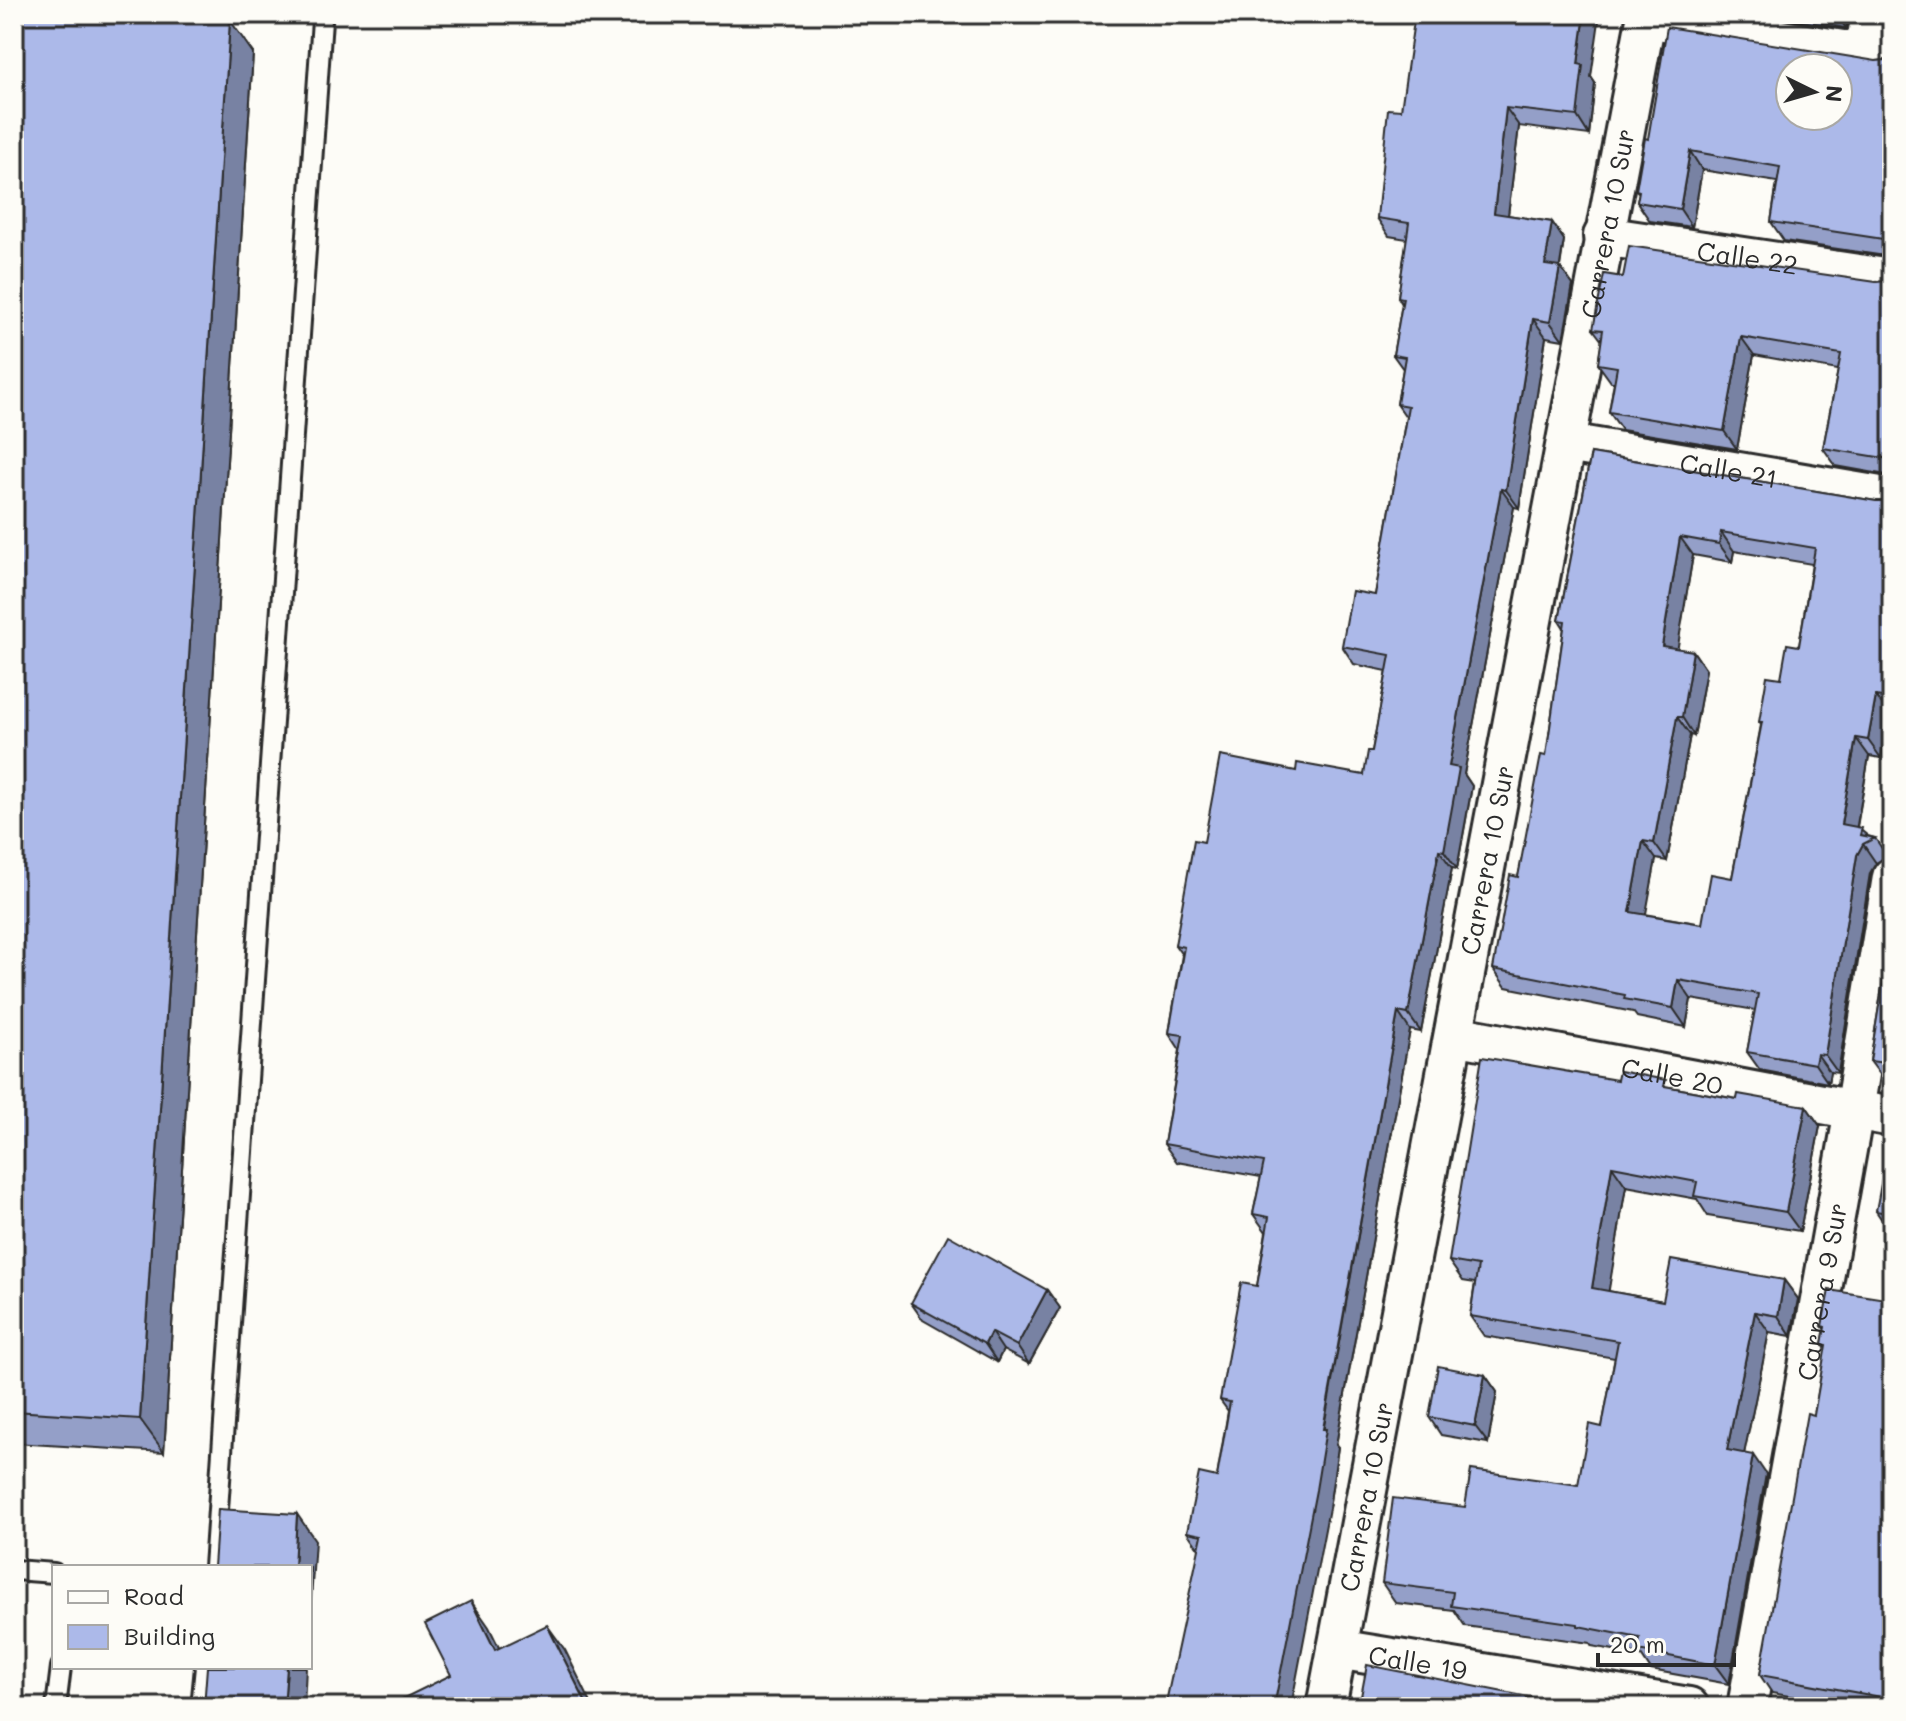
<svg xmlns="http://www.w3.org/2000/svg" width="1906" height="1721" font-family="Mali,sans-serif">
  <style>
    .lines { fill: none; stroke-linecap: round; stroke-linejoin: round }
    .service-casing { stroke: #2b2b2b; stroke-width: 24 }
    .minor-casing { stroke: #2b2b2b; stroke-width: 44 }
    .service { stroke: #fdfcf7; stroke-width: 18 }
    .minor { stroke: #fdfcf7; stroke-width: 38 }
    .wall { fill: #949fc8; stroke: #2b2b2b; stroke-width: 2; fill-rule: evenodd }
    .shaded-wall { fill: #7882a3; stroke: #2b2b2b; stroke-width: 2 }
    .building { fill: #acb9e9; stroke: #2b2b2b; stroke-width: 2; fill-rule: evenodd }
    .labels { text-anchor: middle; dominant-baseline: central; stroke-width: 6; stroke-linejoin: round; paint-order: stroke }
    .street-label { font-size: 26px; fill: #2b2b2b; stroke: #fdfcf7 }
  </style>
  <rect width="100%" height="100%" fill="#fdfcf7"/>
  <filter id="ink" filterUnits="userSpaceOnUse"><feTurbulence type="fractalNoise" baseFrequency=".0125" numOctaves="2"/><feDisplacementMap in="SourceGraphic" scale="16" xChannelSelector="R" yChannelSelector="G"/><feConvolveMatrix kernelMatrix="1 2 1 2 8 2 1 2 1" color-interpolation-filters="sRGB"/></filter>
  <g filter="url(#ink)">
    <g class="lines">
      <defs>
        <g id="service">
          <polyline points="214,1567 322,20 319,14"/>
          <polyline points="14,1570 54,1573"/>
          <polyline points="56,1707 61,1667"/>
          <polyline points="201,1707 205,1667"/>
        </g>
        <g id="minor">
          <polyline points="1646,18 1892,58"/>
          <polyline points="1864,53 1871,14"/>
          <path id="s1" d="M1603 236 1892 279"/>
          <path id="s2" d="M1567 443 1892 498"/>
          <path id="s3" d="M1454 1035 1892 1117"/>
          <path id="s4" d="M1337 1649 1689 1707"/>
          <path id="s5" d="M1326 1707 1647 14"/>
          <path id="s6" d="M1747 1707 1854 1111 1892 877"/>
        </g>
      </defs>
      <use href="#service" class="service-casing"/>
      <use href="#minor" class="minor-casing"/>
      <use href="#service" class="service"/>
      <use href="#minor" class="minor"/>
    </g>
    <g class="wall">
      <polygon points="14,14 253,53 164,1452 14,1443"/>
      <polygon points="1758,14 1850,14 1846,28"/>
      <polygon points="1892,14 1892,36 1890,35 1877,17"/>
      <polygon points="1892,56 1892,257 1784,241 1771,222 1777,182 1702,170 1692,227 1650,221 1637,202 1639,193 1636,190 1648,139 1876,61 1886,60"/>
      <polygon points="1591,77 1595,83 1589,135 1519,126 1508,215 1552,222 1564,240 1560,267 1573,285 1563,340 1546,337 1519,508 1514,507 1464,774 1472,786 1466,820 1457,869 1452,868 1421,1032 1410,1030 1336,1445 1338,1447 1329,1508 1199,1549 1187,1532 1217,1477 1228,1411 1220,1400 1257,1286 1266,1232 1253,1214 1261,1177 1177,1162 1164,1144 1180,1050 1169,1033 1182,955 1175,945 1204,842 1296,771 1364,775 1372,751 1387,671 1354,664 1342,646 1375,595 1406,417 1397,404 1403,369 1393,355 1402,304 1398,297 1407,239 1389,236 1377,218 1401,110"/>
      <polygon points="1623,277 1876,282 1887,281 1892,278 1892,476 1836,466 1823,448 1838,370 1754,355 1737,449 1622,430 1609,412 1614,382 1611,382 1598,364 1602,341 1593,329"/>
      <path d="M1591 453 1876 501H1886L1892 497V715L1889 714 1881 758 1869 756 1857 827 1868 836 1875 838 1887 856 1876 863 1870 873 1838 1073 1830 1072 1828 1083 1760 1070 1747 1052 1755 1010 1691 999 1686 1027 1637 1017 1633 1012 1506 987 1493 969 1518 877 1546 756 1564 628 1559 620ZM1734 551 1812 564 1799 646 1759 722 1761 725 1732 878 1702 924 1645 914 1656 859 1667 861 1690 735 1694 736 1706 670 1693 651 1677 649 1693 555 1732 562Z"/>
      <polygon points="1892,927 1892,1079 1882,1077 1870,1061"/>
      <polygon points="1617,1080 1670,1087 1737,1099 1806,1106 1820,1126 1800,1231 1708,1216 1697,1199 1626,1186 1608,1291 1663,1301 1784,1280 1798,1299 1791,1336 1769,1332 1744,1453 1766,1474 1729,1684 1651,1670 1641,1655 1592,1646 1590,1643 1465,1626 1454,1610 1396,1603 1382,1583 1465,1507 1578,1485 1602,1427 1615,1358 1484,1336 1470,1316 1475,1283 1463,1281 1449,1261"/>
      <polygon points="1892,1147 1892,1229 1888,1229 1876,1211"/>
      <polygon points="1047,1290 1060,1308 1029,1364 1003,1350 997,1362 923,1320 911,1303"/>
      <polygon points="1892,1300 1892,1707 1851,1707 1772,1693 1760,1675 1814,1415 1826,1349 1822,1344 1825,1330 1822,1326"/>
      <polygon points="1485,1375 1497,1392 1488,1443 1441,1435 1429,1417"/>
    </g>
    <g class="shaded-wall">
      <polygon points="1585,14 1600,14 1591,77 1595,83 1589,135 1577,116 1578,64"/>
      <polygon points="1836,14 1850,14 1846,28"/>
      <polygon points="230,20 253,53 164,1452 140,1419"/>
      <polygon points="1506,108 1519,126 1506,231 1494,213"/>
      <polygon points="1690,151 1702,170 1692,227 1680,209"/>
      <polygon points="1552,222 1564,240 1557,283 1545,265"/>
      <polygon points="1560,267 1573,285 1563,340 1550,322"/>
      <polygon points="1533,319 1546,337 1519,508 1506,490"/>
      <polygon points="1741,337 1754,355 1737,449 1724,431"/>
      <polygon points="1501,489 1514,507 1464,774 1472,786 1457,869 1444,851 1449,766"/>
      <polygon points="1721,532 1734,551 1732,562 1719,544"/>
      <polygon points="1680,537 1693,555 1675,664 1662,646"/>
      <polygon points="1693,651 1706,670 1694,736 1682,717"/>
      <polygon points="1876,696 1889,714 1881,758 1868,740"/>
      <polygon points="1677,717 1690,735 1667,861 1654,843"/>
      <polygon points="1856,738 1869,756 1854,842 1841,824"/>
      <polygon points="1643,841 1656,859 1643,930 1630,912"/>
      <polygon points="1863,844 1876,863 1870,873 1838,1073 1825,1055 1857,855"/>
      <polygon points="1439,850 1452,868 1421,1032 1408,1014"/>
      <polygon points="1678,980 1691,999 1686,1027 1673,1008"/>
      <polygon points="1398,1012 1410,1030 1336,1445 1338,1447 1329,1508 1291,1707 1274,1707"/>
      <polygon points="1817,1054 1830,1072 1828,1083 1815,1064"/>
      <polygon points="1806,1106 1820,1126 1800,1231 1786,1212"/>
      <polygon points="1612,1166 1626,1186 1606,1307 1592,1288"/>
      <polygon points="1784,1280 1798,1299 1791,1336 1778,1316"/>
      <polygon points="1047,1290 1060,1308 1029,1364 1017,1346"/>
      <polygon points="1755,1312 1769,1332 1741,1469 1727,1450"/>
      <polygon points="991,1332 1003,1350 997,1362 985,1344"/>
      <polygon points="1485,1375 1497,1392 1488,1443 1475,1426"/>
      <polygon points="1753,1455 1766,1474 1729,1684 1715,1665"/>
      <polygon points="297,1514 315,1540 310,1616 310,1567 294,1567"/>
      <polygon points="471,1601 489,1627 513,1676 495,1650"/>
      <polygon points="547,1625 565,1650 593,1707 588,1707"/>
      <polygon points="287,1667 306,1667 304,1707 284,1707"/>
    </g>
    <g class="building">
      <polygon points="14,14 141,14 230,20 140,1419 14,1411"/>
      <polygon points="1415,14 1585,14 1578,64 1583,65 1577,116 1506,108 1494,213 1552,222 1545,265 1560,267 1550,322 1533,319 1506,490 1501,489 1449,766 1459,768 1453,802 1444,851 1439,850 1408,1014 1398,1012 1323,1429 1326,1429 1316,1490 1274,1707 1165,1707 1202,1535 1187,1532 1199,1473 1217,1477 1230,1402 1220,1400 1241,1283 1257,1286 1269,1217 1253,1214 1264,1162 1164,1144 1183,1035 1169,1033 1184,947 1175,945 1194,840 1204,842 1220,756 1296,771 1297,763 1364,775 1368,751 1372,751 1390,655 1342,646 1352,591 1375,595 1408,406 1397,404 1405,357 1393,355 1403,298 1398,297 1409,223 1377,218 1388,109 1401,110"/>
      <polygon points="1877,14 1892,14 1892,22 1877,17"/>
      <path d="M1667 27 1876 61 1886 60 1892 56V243L1883 239 1771 222 1780 167 1690 151 1680 209 1637 202 1639 191 1636 190 1645 138 1648 139ZM1790 68H1838V116H1790Z"/>
      <polygon points="1629,246 1876,282 1887,281 1892,278 1892,462 1884,458 1823,448 1841,354 1741,337 1724,431 1609,412 1617,367 1598,364 1603,330 1593,329 1604,274 1623,277"/>
      <path d="M1591 453 1876 501H1886L1892 497V699L1876 696 1868 740 1856 738 1841 824 1862 828 1860 835 1875 838 1863 844 1857 855 1825 1055 1817 1054 1815 1064 1747 1052 1758 994 1678 980 1673 1008 1624 999 1625 995 1493 969 1510 875 1518 877 1541 755 1546 756 1565 621 1559 620ZM1721 532 1815 548 1799 646 1787 644 1781 678 1767 676 1759 722H1762L1732 878 1711 874 1702 924 1630 912 1643 841 1654 843 1677 717H1682L1693 651 1662 646 1680 537 1719 544Z"/>
      <polygon points="1892,927 1892,1064 1870,1061"/>
      <polygon points="1482,1057 1617,1080 1619,1071 1666,1080 1664,1086 1737,1099 1738,1094 1806,1106 1786,1212 1694,1196 1697,1182 1612,1166 1592,1288 1663,1301 1671,1260 1784,1280 1778,1316 1755,1312 1727,1450 1753,1455 1715,1665 1638,1650 1640,1638 1578,1626 1578,1624 1451,1606 1453,1592 1382,1583 1393,1498 1465,1507 1471,1470 1578,1485 1589,1424 1602,1427 1618,1341 1470,1316 1478,1266 1449,1261"/>
      <polygon points="1888,1146 1892,1147 1892,1214 1876,1211"/>
      <polygon points="948,1235 1047,1290 1017,1346 991,1332 985,1344 911,1303"/>
      <polygon points="1829,1290 1892,1300 1892,1699 1760,1675 1807,1413 1814,1415 1826,1345 1822,1344 1825,1327 1822,1326"/>
      <polygon points="1438,1366 1485,1375 1475,1426 1429,1417"/>
      <polygon points="218,1509 297,1514 294,1567 214,1567"/>
      <polygon points="471,1601 495,1650 547,1625 588,1707 406,1707 402,1699 451,1675 425,1624"/>
      <polygon points="1367,1665 1554,1702 1554,1705 1566,1707 1359,1707"/>
      <polygon points="207,1667 287,1667 284,1707 204,1707"/>
    </g>
  </g>
  <g class="labels">
    <g class="street-label">
      <text stroke="none"><textPath href="#s5" startOffset="1510">Carrera 10 Sur</textPath></text>
      <text stroke="none"><textPath href="#s1" startOffset="146">Calle 22</textPath></text>
      <text stroke="none"><textPath href="#s2" startOffset="164">Calle 21</textPath></text>
      <text stroke="none"><textPath href="#s5" startOffset="862">Carrera 10 Sur</textPath></text>
      <text stroke="none"><textPath href="#s3" startOffset="222">Calle 20</textPath></text>
      <text stroke="none"><textPath href="#s6" startOffset="422">Carrera 9 Sur</textPath></text>
      <text stroke="none"><textPath href="#s5" startOffset="214">Carrera 10 Sur</textPath></text>
      <text stroke="none"><textPath href="#s4" startOffset="82">Calle 19</textPath></text>
    </g>
  </g>
  <rect width="1906" height="1721" fill="none" stroke="#fdfcf7" stroke-width="48"/>
  <rect x="24" y="24" width="1858" height="1673" fill="none" stroke="#2b2b2b" stroke-width="3" filter="url(#ink)"/>
  <rect x="52" y="1565" width="260" height="104" fill="#fdfcf7" stroke="#a9a8a5" stroke-width="2"/>
  <rect x="68" y="1591" width="40" height="12" fill="#fdfcf7" stroke="#a9a8a5" stroke-width="2"/>
  <text x="124" y="1605" font-size="24" fill="#2b2b2b">Road</text>
  <rect x="68" y="1625" width="40" height="24" fill="#acb9e9" stroke="#a9a8a5" stroke-width="2"/>
  <text x="124" y="1645" font-size="24" fill="#2b2b2b">Building</text>
  <g transform="translate(1814 92) rotate(95)"><circle r="38" fill="#fdfcf7" stroke="#a9a8a5" stroke-width="2"/>
  <path d="M0-6L14 30L0 20L-14 30Z" fill="#2b2b2b"/>
  <text y="-12" font-size="22" font-weight="bold" text-anchor="middle" fill="#2b2b2b">N</text>
  </g>
  <path d="M1598 1653v12h136v-12" fill="none" stroke="#2b2b2b" stroke-width="4"/>
  <text x="1610" y="1653" font-size="24" fill="#2b2b2b" stroke="#fdfcf7" stroke-width="6" paint-order="stroke">20 m</text>
</svg>
